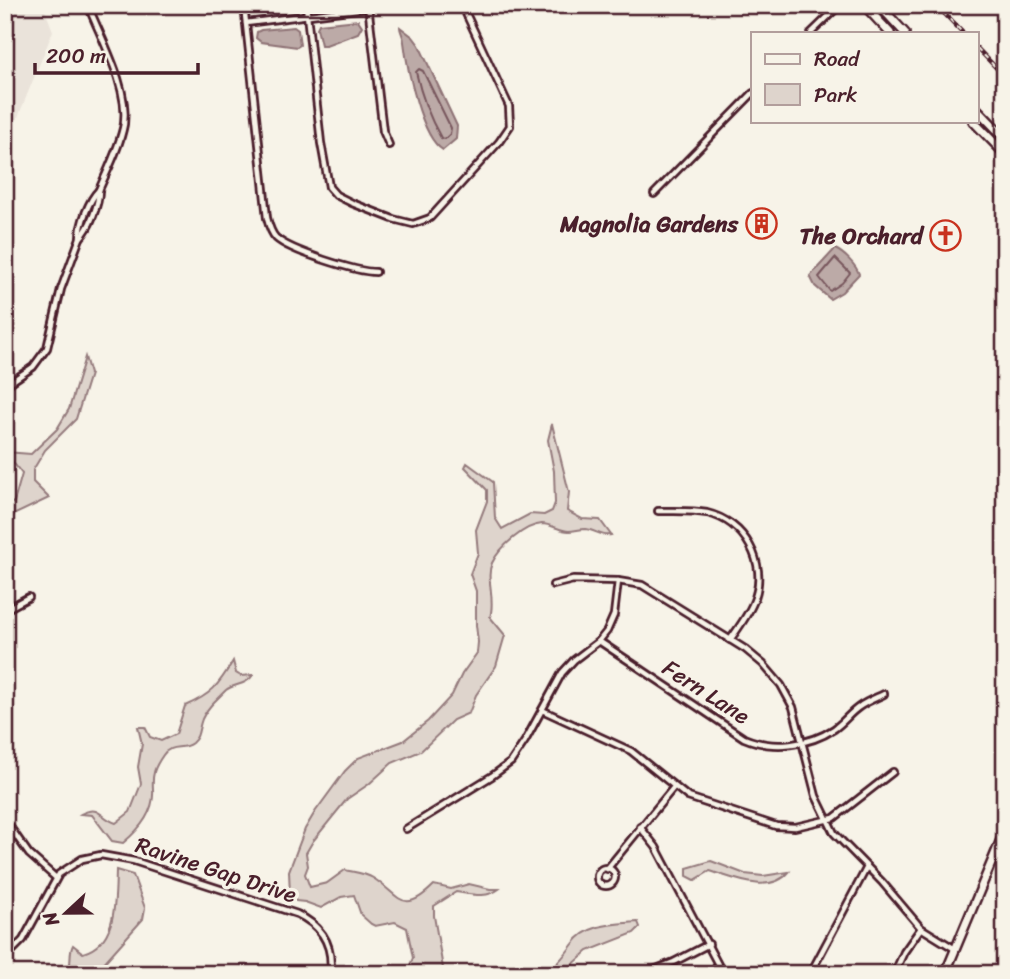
<svg xmlns="http://www.w3.org/2000/svg" width="1010" height="979" font-family="Sriracha,sans-serif">
  <style>
    .built { fill: #eae3da }
    .green { fill: #ded4cc; stroke: #947a7c; stroke-width: 2 }
    .water { fill: #bcaaa7; stroke: #8e7275; stroke-width: 2 }
    .lines { fill: none; stroke-linecap: round; stroke-linejoin: round }
    .shore { stroke: #78575d; stroke-width: 2 }
    .street-casing { stroke: #4a1f2b; stroke-width: 10 }
    .secondary-casing { stroke: #4a1f2b; stroke-width: 12 }
    .primary-casing { stroke: #4a1f2b; stroke-width: 12 }
    .street { stroke: #f7f3e8; stroke-width: 4.5 }
    .secondary { stroke: #f7f3e8; stroke-width: 7 }
    .primary { stroke: #f7f3e8; stroke-width: 7 }
    .rail-casing { stroke: #4a1f2b; stroke-width: 4.5 }
    .rail { stroke: #f7f3e8; stroke-width: 2; stroke-dasharray: 5; stroke-linecap: butt }
    .labels { text-anchor: middle; dominant-baseline: central; stroke-width: 7; stroke-linejoin: round; paint-order: stroke }
    .poi-label { font-size: 23px; font-weight: bold; fill: #4a1f2b; stroke: #f7f3e8; text-anchor: end }
    .street-label { font-size: 23px; fill: #4a1f2b; stroke: #f7f3e8 }
  </style>
  <rect width="100%" height="100%" fill="#f7f3e8"/>
  <filter id="ink" filterUnits="userSpaceOnUse"><feTurbulence type="fractalNoise" baseFrequency=".0143" numOctaves="2"/><feDisplacementMap in="SourceGraphic" scale="14" xChannelSelector="R" yChannelSelector="G"/><feConvolveMatrix kernelMatrix="1 2 1 2 8 2 1 2 1" color-interpolation-filters="sRGB"/></filter>
  <g filter="url(#ink)">
    <polygon class="built" points="5,5 43,5 53,31 5,149"/>
    <g class="green">
      <polygon points="85,357 90,374 76,419 45,450 33,470 33,482 49,498 5,519 5,506 14,502 22,474 5,452 31,454 57,429 69,409"/>
      <path d="M552 424 569 492 567 511 582 519 600 520 611 535C602 537 595 530 585 529 580 529 574 531 569 531 560 531 551 524 542 524 524 525 499 548 492 563 485 578 496 598 490 617L505 635 496 666 476 695 469 713 453 720 421 751 392 763 369 784 347 799 313 841 306 853 308 866 305 874 310 887 327 883 345 870C353 872 365 873 373 878 400 895 402 917 434 885L451 889 469 884 490 889H499C486 899 471 894 456 892L434 906V916L444 974H400L408 970 413 958 407 928 395 922 375 926 371 924 361 915 354 895 341 897 321 908 305 902 296 901 290 894 289 871 305 829 315 812 345 771 358 758 403 741 428 721 452 695 462 674 477 653 478 642 476 625V591L470 574 478 553 476 530 487 501V490L465 467 467 463 493 482 495 518 502 529 530 514 544 515 552 511 555 503 554 471 548 440Z"/>
      <path d="M233 661 236 673 241 676 253 675C247 685 234 684 226 690 222 694 218 698 214 702 209 707 205 713 202 719 198 729 200 736 192 743 182 751 171 743 163 755 154 768 152 774 153 789 155 812 139 830 123 843L112 841 92 815 81 814C100 804 100 818 116 823L130 812 141 784 138 767 142 744 138 727H145L150 737 161 741 176 734 185 706C212 694 218 686 233 661Z"/>
      <path d="M711 861 745 874 763 876 789 872C770 895 733 878 710 871L695 880 687 876V868Z"/>
      <path d="M116 870 133 875 145 908 143 919 94 974H67C73 964 68 954 73 945L83 953C118 943 115 899 116 870Z"/>
      <path d="M638 922 640 927 634 933 588 951 562 974H541C555 968 564 956 573 944 588 923 615 924 638 922Z"/>
    </g>
    <g class="water">
      <polygon points="358,20 362,26 358,33 326,45 321,45 317,28 319,24"/>
      <polygon points="294,27 298,30 300,45 297,47 261,42 256,38 257,32 261,30"/>
      <path d="M400 27 413 37 419 45 457 126 456 139 443 150C421 138 407 67 404 42 404 36 400 32 400 27Z"/>
      <path d="M835 249C844 253 856 265 859 274L842 292 830 299 815 286 810 276Z"/>
    </g>
    <g class="lines">
      <g class="shore">
        <path d="M419 69 423 71 451 128 450 134 445 139 441 138C429 117 421 95 416 72Z"/>
        <polygon points="835,258 850,273 842,283 830,291 819,277"/>
      </g>
      <defs>
        <g id="street">
          <path d="M244 5 267 218C269 226 271 233 276 238 290 251 357 272 376 272"/>
          <polyline points="306,5 321,143 329,187 336,195 352,203 393,219 413,224 430,218 499,142 510,126 509,106 462,5"/>
          <polyline points="368,5 383,131 389,145"/>
          <polyline points="246,23 389,5"/>
          <polyline points="811,33 840,5"/>
          <polyline points="654,194 753,93"/>
          <path d="M80 238C90 228 99 204 99 190 108 169 120 146 124 124 129 87 101 39 88 5"/>
          <path d="M5 386 33 367 47 348 61 289 80 238C80 223 89 200 99 190"/>
          <path d="M658 511C674 511 692 510 707 513 745 522 767 562 755 598 750 613 739 627 730 640"/>
          <polyline points="553,585 573,580 618,581 642,585 745,649 763,664 781,685 793,707 816,796 834,833 882,882 921,928 955,949"/>
          <polyline points="5,610 29,597"/>
          <path d="M599 641 744 738C772 750 809 746 834 729 844 722 850 713 859 707 867 701 876 698 884 694"/>
          <polyline points="542,710 631,751 688,797 776,826 795,827 834,818 893,772"/>
          <polyline points="5,820 29,854 56,878"/>
          <polyline points="640,827 656,847 723,974"/>
          <polyline points="406,829 492,776 511,762 525,741 562,673 574,660 599,641 607,631 614,615 618,581"/>
          <circle cx="606" cy="877" r="9"/>
          <polyline points="607,869 674,787"/>
          <path d="M5 958 23 940 59 874 82 859 101 855 134 861 297 914C322 926 334 945 330 974"/>
          <polyline points="644,974 674,962 709,944"/>
          <polyline points="810,974 867,867"/>
          <polyline points="894,974 904,952 921,928"/>
        </g>
        <polyline id="secondary" points="945,974 1005,830"/>
        <g id="primary">
          <polyline points="864,5 890,33"/>
          <polyline points="879,5 905,33"/>
          <polyline points="977,109 1005,138"/>
          <polyline points="973,121 1005,154"/>
        </g>
      </defs>
      <use href="#street" class="street-casing"/>
      <use href="#secondary" class="secondary-casing"/>
      <use href="#primary" class="primary-casing"/>
      <use href="#street" class="street"/>
      <use href="#secondary" class="secondary"/>
      <use href="#primary" class="primary"/>
      <defs>
        <g id="rail">
          <polyline points="936,5 963,33"/>
          <polyline points="977,48 1005,77"/>
        </g>
      </defs>
      <use href="#rail" class="rail-casing"/>
      <use href="#rail" class="rail"/>
    </g>
  </g>
  <defs>
    <symbol id="building-ring" viewBox="-11 -11 22 22"><circle r="9.5" fill="#f7f3e8" stroke="#c8321e" stroke-width="1.5"/><path d="M-4-6H4V6H1V3H-1V6H-4ZM-2.5-4.3h1.7v1.8h-1.7ZM.8-4.3h1.7v1.8H.8ZM-2.5-1h1.7V.8h-1.7ZM.8-1h1.7V.8H.8Z" fill="#c8321e"/></symbol>
    <symbol id="church-ring" viewBox="-11 -11 22 22"><circle r="9.5" fill="#f7f3e8" stroke="#c8321e" stroke-width="1.5"/><path d="M-1.2-6h2.4v3.5h3.3v2.4h-3.3V6h-2.4V-.1h-3.3v-2.4h3.3Z" fill="#c8321e"/></symbol>
  </defs>
  <g fill-rule="evenodd">
    <use href="#building-ring" x="744" y="206" width="35" height="35"/>
    <use href="#church-ring" x="928" y="218" width="35" height="35"/>
  </g>
  <g class="labels">
    <g class="poi-label">
      <text x="738" y="224">Magnolia Gardens</text>
      <text x="923" y="236">The Orchard</text>
    </g>
    <g class="street-label">
      <text transform="translate(706 692) rotate(33)">Fern Lane</text>
      <text transform="translate(216 870) rotate(18)">Ravine Gap Drive</text>
    </g>
  </g>
  <rect width="1010" height="979" fill="none" stroke="#f7f3e8" stroke-width="28"/>
  <rect x="14" y="14" width="982" height="951" fill="none" stroke="#4a1f2b" stroke-width="2.5" filter="url(#ink)"/>
  <rect x="751" y="32" width="228" height="91" fill="#f7f3e8" stroke="#b29e9c" stroke-width="2"/>
  <rect x="765" y="54" width="35" height="10" fill="#f7f3e8" stroke="#b29e9c" stroke-width="2"/>
  <text x="814" y="66" font-size="21" fill="#4a1f2b">Road</text>
  <rect x="765" y="84" width="35" height="21" fill="#ded4cc" stroke="#b29e9c" stroke-width="2"/>
  <text x="814" y="102" font-size="21" fill="#4a1f2b">Park</text>
  <g transform="translate(66 913) rotate(248)" stroke="#f7f3e8" stroke-width="5" paint-order="stroke">
  <path d="M0-5L12 26L0 18L-12 26Z" fill="#4a1f2b"/>
  <text y="-10" font-size="19" font-weight="bold" text-anchor="middle" fill="#4a1f2b">N</text>
  </g>
  <path d="M35 63v10h163v-10" fill="none" stroke="#4a1f2b" stroke-width="3.5"/>
  <text x="46" y="63" font-size="21" fill="#4a1f2b" stroke="#f7f3e8" stroke-width="5" paint-order="stroke">200 m</text>
</svg>
